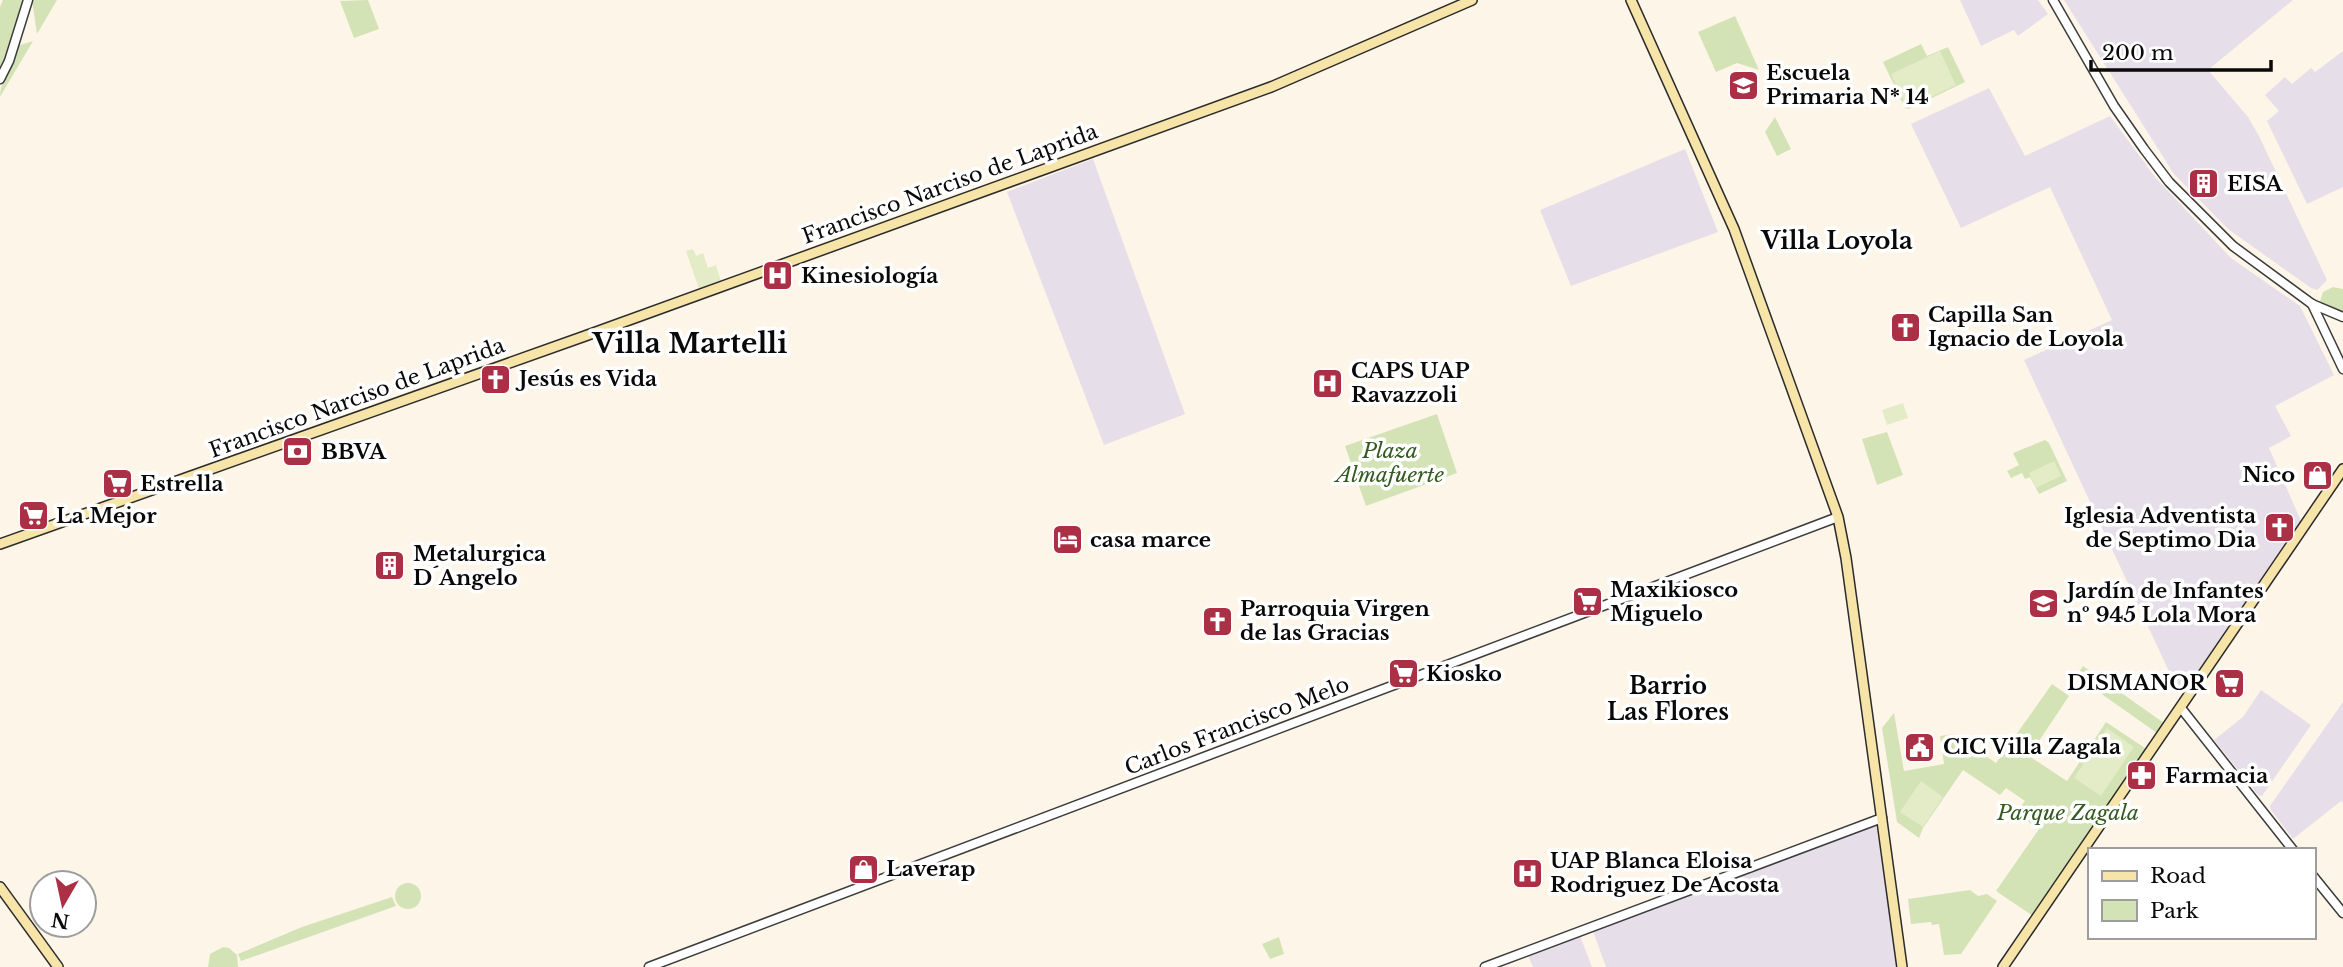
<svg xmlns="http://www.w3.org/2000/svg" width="2343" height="967" font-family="'Libre Baskerville',serif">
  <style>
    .industrial { fill: #e6dee8 }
    .green { fill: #d3e3b6 }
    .pitch { fill: #e3ebc7 }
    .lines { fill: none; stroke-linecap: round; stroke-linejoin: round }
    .tertiary-casing { stroke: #3c3c3c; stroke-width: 11 }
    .secondary-casing { stroke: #2b2b2b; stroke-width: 12 }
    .tertiary { stroke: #fff; stroke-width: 8 }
    .secondary { stroke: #f7e4a9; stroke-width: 9 }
    .labels { text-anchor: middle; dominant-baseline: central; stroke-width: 7; stroke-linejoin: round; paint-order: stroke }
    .poi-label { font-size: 21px; font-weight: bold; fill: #090909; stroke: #fff; text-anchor: start }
    .street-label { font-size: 21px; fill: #090909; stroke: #fff }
    .park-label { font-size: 21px; font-style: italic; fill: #345a21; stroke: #fff }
    .neighbourhood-label { font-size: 23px; font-weight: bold; fill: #090909; stroke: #fff }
    .quarter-label { font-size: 24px; font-weight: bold; fill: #090909; stroke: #fff }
    .district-label { font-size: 28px; font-weight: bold; fill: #090909; stroke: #fff }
  </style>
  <rect width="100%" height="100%" fill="#fdf6e8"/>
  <g class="industrial">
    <polygon points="1960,0 2038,0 2048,14 2018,36 2014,30 1981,46"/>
    <polygon points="2064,0 2293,0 2208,70 2248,117 2259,136 2327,280 2317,290 2311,288 2228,229 2174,174"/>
    <polygon points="2343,51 2343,187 2307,204 2267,121 2279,111 2265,95 2285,77 2292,84 2311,68 2315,72"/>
    <polygon points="1989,88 2025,156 2110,116 2155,177 2231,258 2300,306 2334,375 2275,406 2291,436 2269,448 2301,521 2184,692 2179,693 2024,360 2112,320 2050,187 1961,228 1911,124"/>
    <polygon points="1685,149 1718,232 1571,286 1540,210"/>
    <polygon points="1093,159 1185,414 1104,445 1007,192"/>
    <polygon points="2261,690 2311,725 2262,796 2259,796 2214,740 2243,717"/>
    <polygon points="2343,702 2343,803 2341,801 2293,839 2271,810 2270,806"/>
    <polygon points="1876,825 1898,967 1606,967 1593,931"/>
    <polygon points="1580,936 1592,967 1533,967 1528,956"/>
  </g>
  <g class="green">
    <polygon points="3,0 23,0 0,73 0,7"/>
    <polygon points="32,0 57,0 37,34"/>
    <polygon points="368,0 379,29 354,38 340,1"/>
    <polygon points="1735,16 1759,70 1737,63 1716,72 1698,32"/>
    <path d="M33 41 0 97C0 81 12 62 17 46Z"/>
    <polygon points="1921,44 1927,56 1948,47 1965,82 1909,109 1905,108 1883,62"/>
    <polygon points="1775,117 1791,149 1777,156 1765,132"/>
    <polygon points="2333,287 2343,289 2343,313 2325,305 2320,301 2323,292"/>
    <polygon points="1437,414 1457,473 1366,506 1345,446"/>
    <polygon points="1887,432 1903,475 1877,485 1862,439"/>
    <polygon points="2045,440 2049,443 2067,481 2039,494 2030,477 2025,479 2022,473 2011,478 2007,471 2019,465 2013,453"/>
    <polygon points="2083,666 2164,723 2157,733 2076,676"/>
    <polygon points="2052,684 2069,696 2029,756 2067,781 2106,722 2148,750 2109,808 2033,916 1996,891 2039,829 2016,813 2025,801 2006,788 2000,795 1963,770 1923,828 1919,838 1897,822 1882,728 1894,713 1904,771 1944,764 1940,736 1953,734 1996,763"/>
    <circle cx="408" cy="896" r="13"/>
    <polygon points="1970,890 1978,896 1987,894 1997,901 1961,954 1944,955 1939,924 1932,925 1931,922 1911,924 1908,899"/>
    <polygon points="392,897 396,906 241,961 238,954 302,927"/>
    <polygon points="1279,937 1284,954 1270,959 1262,944"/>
    <polygon points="223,947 229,948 237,955 238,967 208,967 210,954"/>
  </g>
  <g class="pitch">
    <polygon points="1940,51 1956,85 1907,108 1891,74"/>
    <polygon points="693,249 696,256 703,253 708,268 716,265 721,281 699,289 686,251"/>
    <polygon points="1903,403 1908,418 1887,425 1882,410"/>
    <polygon points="2054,461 2061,476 2036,488 2029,473"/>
    <polygon points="2107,728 2134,747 2101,796 2074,778"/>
    <polygon points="1921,781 1943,797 1923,827 1900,812"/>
  </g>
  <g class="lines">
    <defs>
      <g id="tertiary">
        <polyline points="2053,0 2114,106 2144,149 2169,182 2233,246 2312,304 2343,317"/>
        <polyline points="0,79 9,61 28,0"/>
        <polyline points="2312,304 2343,369"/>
        <polyline points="2181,708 2293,850"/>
        <polyline points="2313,876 2343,913"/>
        <polyline points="649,967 1838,517"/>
        <polyline points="1485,967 1882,818"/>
      </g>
      <g id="secondary">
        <polyline points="1631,0 1734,229 1838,517 1846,558 1902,967"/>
        <polyline points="0,544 585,336 1271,87 1472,0"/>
        <polyline points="0,887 58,967"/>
        <polyline points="2003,967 2343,469"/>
      </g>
    </defs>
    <use href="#tertiary" class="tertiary-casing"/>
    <use href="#secondary" class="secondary-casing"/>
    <use href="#tertiary" class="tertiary"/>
    <use href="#secondary" class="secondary"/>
  </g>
  <defs>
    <symbol id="school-square" viewBox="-11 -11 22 22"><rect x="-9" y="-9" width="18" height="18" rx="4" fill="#ab3046" stroke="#fff"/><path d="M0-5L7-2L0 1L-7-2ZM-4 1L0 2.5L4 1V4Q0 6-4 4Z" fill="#fff"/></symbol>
    <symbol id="building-square" viewBox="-11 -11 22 22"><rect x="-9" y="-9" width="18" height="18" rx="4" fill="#ab3046" stroke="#fff"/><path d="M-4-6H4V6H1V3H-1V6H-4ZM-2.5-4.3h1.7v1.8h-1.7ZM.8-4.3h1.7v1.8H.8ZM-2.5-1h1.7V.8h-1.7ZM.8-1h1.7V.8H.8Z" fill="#fff"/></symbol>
    <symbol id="hospital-square" viewBox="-11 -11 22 22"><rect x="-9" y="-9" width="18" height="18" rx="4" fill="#ab3046" stroke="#fff"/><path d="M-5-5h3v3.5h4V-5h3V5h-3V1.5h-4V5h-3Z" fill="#fff"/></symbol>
    <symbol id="church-square" viewBox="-11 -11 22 22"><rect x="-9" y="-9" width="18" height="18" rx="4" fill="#ab3046" stroke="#fff"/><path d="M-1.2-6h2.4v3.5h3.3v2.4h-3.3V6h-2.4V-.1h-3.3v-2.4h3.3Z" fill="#fff"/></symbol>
    <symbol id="bank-square" viewBox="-11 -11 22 22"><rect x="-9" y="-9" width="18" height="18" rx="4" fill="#ab3046" stroke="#fff"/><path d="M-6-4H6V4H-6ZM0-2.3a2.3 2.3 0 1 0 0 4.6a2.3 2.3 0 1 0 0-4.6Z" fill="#fff"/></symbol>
    <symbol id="shop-square" viewBox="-11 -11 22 22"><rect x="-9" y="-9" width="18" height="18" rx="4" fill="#ab3046" stroke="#fff"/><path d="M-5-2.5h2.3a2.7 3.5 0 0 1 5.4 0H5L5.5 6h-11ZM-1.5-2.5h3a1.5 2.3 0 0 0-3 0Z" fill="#fff"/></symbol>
    <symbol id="supermarket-square" viewBox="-11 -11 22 22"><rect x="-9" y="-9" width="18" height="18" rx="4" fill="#ab3046" stroke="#fff"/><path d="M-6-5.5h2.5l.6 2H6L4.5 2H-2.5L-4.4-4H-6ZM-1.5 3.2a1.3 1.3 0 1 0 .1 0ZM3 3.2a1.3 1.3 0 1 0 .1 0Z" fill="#fff"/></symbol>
    <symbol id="hotel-square" viewBox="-11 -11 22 22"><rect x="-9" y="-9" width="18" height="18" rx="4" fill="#ab3046" stroke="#fff"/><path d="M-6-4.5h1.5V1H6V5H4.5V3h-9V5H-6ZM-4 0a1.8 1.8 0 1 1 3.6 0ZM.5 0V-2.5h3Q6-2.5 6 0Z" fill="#fff"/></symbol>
    <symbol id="civic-square" viewBox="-11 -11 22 22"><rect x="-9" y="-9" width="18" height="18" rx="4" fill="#ab3046" stroke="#fff"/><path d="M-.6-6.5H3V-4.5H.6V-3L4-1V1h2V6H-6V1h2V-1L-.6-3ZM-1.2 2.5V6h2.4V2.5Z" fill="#fff"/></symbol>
    <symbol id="pharmacy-square" viewBox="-11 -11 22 22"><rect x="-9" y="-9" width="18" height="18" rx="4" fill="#ab3046" stroke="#fff"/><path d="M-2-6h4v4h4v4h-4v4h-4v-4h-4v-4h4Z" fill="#fff"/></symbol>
  </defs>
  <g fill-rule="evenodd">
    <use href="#school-square" x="1726" y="68" width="35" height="35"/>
    <use href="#building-square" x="2186" y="166" width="35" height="35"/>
    <use href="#hospital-square" x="760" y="258" width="35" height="35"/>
    <use href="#church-square" x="1888" y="310" width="35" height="35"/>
    <use href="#church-square" x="478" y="362" width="35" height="35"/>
    <use href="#hospital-square" x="1310" y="366" width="35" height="35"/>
    <use href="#bank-square" x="280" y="434" width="35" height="35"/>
    <use href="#shop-square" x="2300" y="458" width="35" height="35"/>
    <use href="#supermarket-square" x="100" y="466" width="35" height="35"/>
    <use href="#supermarket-square" x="16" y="498" width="35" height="35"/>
    <use href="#church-square" x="2262" y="510" width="35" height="35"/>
    <use href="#hotel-square" x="1050" y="522" width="35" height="35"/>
    <use href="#building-square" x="372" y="548" width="35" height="35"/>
    <use href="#supermarket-square" x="1570" y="584" width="35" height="35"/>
    <use href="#school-square" x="2026" y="586" width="35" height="35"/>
    <use href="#church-square" x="1200" y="604" width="35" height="35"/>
    <use href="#supermarket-square" x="1386" y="656" width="35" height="35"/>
    <use href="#supermarket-square" x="2212" y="666" width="35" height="35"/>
    <use href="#civic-square" x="1902" y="730" width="35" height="35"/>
    <use href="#pharmacy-square" x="2124" y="758" width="35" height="35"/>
    <use href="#shop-square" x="846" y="852" width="35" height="35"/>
    <use href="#hospital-square" x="1510" y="856" width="35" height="35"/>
  </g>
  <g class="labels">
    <g class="poi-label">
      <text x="1766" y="73">Escuela<tspan x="1766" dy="24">Primaria N* 14</tspan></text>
      <text x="2227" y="184">EISA</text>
      <text x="801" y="276">Kinesiología</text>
      <text x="1928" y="315">Capilla San<tspan x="1928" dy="24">Ignacio de Loyola</tspan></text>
      <text x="1351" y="371">CAPS UAP<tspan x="1351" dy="24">Ravazzoli</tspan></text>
      <text x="519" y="379">Jesús es Vida</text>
      <text x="321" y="452">BBVA</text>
      <text x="2295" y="475" text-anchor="end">Nico</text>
      <text x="140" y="484">Estrella</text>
      <text x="56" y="516">La Mejor</text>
      <text x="2256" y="516" text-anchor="end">Iglesia Adventista<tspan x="2256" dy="24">de Septimo Dia</tspan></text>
      <text x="1090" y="540">casa marce</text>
      <text x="413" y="554">Metalurgica<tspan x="413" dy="24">D´Angelo</tspan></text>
      <text x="1610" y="590">Maxikiosco<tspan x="1610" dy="24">Miguelo</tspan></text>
      <text x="2067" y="591">Jardín de Infantes<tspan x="2067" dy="24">nº 945 Lola Mora</tspan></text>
      <text x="1240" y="609">Parroquia Virgen<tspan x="1240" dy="24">de las Gracias</tspan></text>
      <text x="1426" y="674">Kiosko</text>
      <text x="2206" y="683" text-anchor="end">DISMANOR</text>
      <text x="1943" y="747">CIC Villa Zagala</text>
      <text x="2165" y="776">Farmacia</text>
      <text x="1550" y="861">UAP Blanca Eloisa<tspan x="1550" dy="24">Rodriguez De Acosta</tspan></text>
      <text x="886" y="869">Laverap</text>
    </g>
    <g class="street-label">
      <text transform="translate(950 184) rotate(-20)">Francisco Narciso de Laprida</text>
      <text transform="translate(357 398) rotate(-20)">Francisco Narciso de Laprida</text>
      <text transform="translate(1237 726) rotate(-21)">Carlos Francisco Melo</text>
    </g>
    <g class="park-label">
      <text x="1390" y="451">Plaza<tspan x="1390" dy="24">Almafuerte</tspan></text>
      <text x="2068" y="813">Parque Zagala</text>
    </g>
    <g class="neighbourhood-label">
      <text x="1668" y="686">Barrio<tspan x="1668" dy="26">Las Flores</tspan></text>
    </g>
    <g class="quarter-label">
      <text x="1837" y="240">Villa Loyola</text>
    </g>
    <g class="district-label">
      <text x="690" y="343">Villa Martelli</text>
    </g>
  </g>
  <rect x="2088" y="848" width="228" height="91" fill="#ffffff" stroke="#9d9d9d" stroke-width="2"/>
  <rect x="2102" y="871" width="35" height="10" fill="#f7e4a9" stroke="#9d9d9d" stroke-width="2"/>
  <text x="2150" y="883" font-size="21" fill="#090909">Road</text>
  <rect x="2102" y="900" width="35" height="21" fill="#d3e3b6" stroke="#9d9d9d" stroke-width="2"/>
  <text x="2150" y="918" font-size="21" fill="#090909">Park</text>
  <g transform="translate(63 904) rotate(189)"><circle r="33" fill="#ffffff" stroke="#9d9d9d" stroke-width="2"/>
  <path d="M0-5L12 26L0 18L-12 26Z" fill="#ab3046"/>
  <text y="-10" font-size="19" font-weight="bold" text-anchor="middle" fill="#090909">N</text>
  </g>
  <path d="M2091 60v10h180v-10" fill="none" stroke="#090909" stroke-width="3.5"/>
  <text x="2102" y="60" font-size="21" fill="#090909" stroke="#ffffff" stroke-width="5" paint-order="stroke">200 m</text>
</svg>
